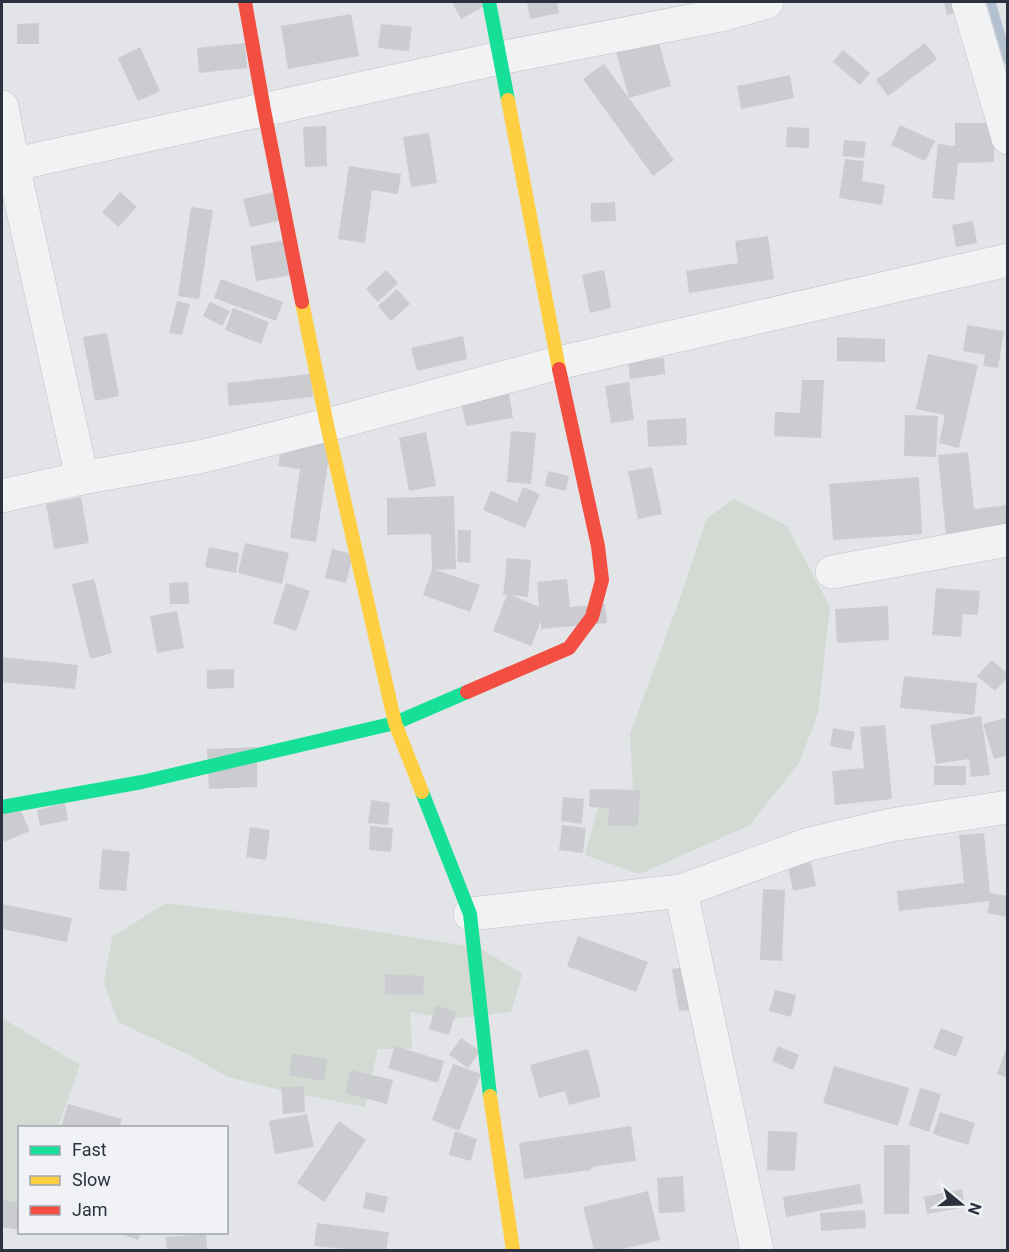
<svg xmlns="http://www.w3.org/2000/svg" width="1009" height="1252" font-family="Roboto,sans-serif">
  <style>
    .green { fill: #d3dad3 }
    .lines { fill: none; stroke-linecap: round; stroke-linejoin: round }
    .stream { stroke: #b3c0cf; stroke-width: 9 }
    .building { fill: #cbcccf }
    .street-casing { stroke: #c1c2c5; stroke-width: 34 }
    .street { stroke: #f1f2f4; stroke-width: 33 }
    .fast { stroke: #16e098; stroke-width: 14 }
    .slow { stroke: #ffcf43; stroke-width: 14 }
    .jam { stroke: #f24e42; stroke-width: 14 }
  </style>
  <rect width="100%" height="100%" fill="#e2e4e7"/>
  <g class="green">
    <polygon points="734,499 787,526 830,607 818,713 800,761 750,825 640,874 585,855 599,804 633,791 630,734 679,601 707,518"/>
    <polygon points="166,903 296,919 480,948 522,974 511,1012 452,1019 410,1012 412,1049 378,1049 365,1107 280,1090 228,1077 191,1056 118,1022 104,982 112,937"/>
    <polygon points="2,1018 80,1065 58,1127 20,1128 19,1202 2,1206"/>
  </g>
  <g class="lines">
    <polyline class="stream" points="991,2 1008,60"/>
  </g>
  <g class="building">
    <polygon points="452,2 480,2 483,7 461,19"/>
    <polygon points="527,2 557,2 559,13 530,19"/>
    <polygon points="944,2 966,2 968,10 947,15"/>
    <polygon points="351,14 359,56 288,69 281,26"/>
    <polygon points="39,23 39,44 17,44 17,24"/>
    <polygon points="381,24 412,27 409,51 378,48"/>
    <polygon points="657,36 671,86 629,98 615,48"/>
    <polygon points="245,43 247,68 199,73 197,48"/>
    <polygon points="925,43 937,59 888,96 876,80"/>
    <polygon points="140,47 160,91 138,101 118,58"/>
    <polygon points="843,50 870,73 860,85 833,62"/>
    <polygon points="604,64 674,160 653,176 583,79"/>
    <polygon points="790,75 794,98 741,109 737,86"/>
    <polygon points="955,123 994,123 994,162 958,163 954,200 932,198 938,144 955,146"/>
    <polygon points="900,125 935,141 925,161 891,145"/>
    <polygon points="326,126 327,166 305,167 303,127"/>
    <polygon points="787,127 809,128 809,148 786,147"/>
    <polygon points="429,133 437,183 411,187 403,137"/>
    <polygon points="844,140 866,142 864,158 842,156"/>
    <polygon points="845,159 864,161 862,181 885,185 882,205 839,198"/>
    <polygon points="349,166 401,174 398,194 372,190 365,243 338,239"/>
    <polygon points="120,192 137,207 118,227 102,212"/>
    <polygon points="275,192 282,220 250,227 243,199"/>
    <polygon points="615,202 616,221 591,222 591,203"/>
    <polygon points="191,207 213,210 199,299 178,296"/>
    <polygon points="973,221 977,243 956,247 952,225"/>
    <polygon points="768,236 774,279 689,293 686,271 738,263 735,241"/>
    <polygon points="287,240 293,275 256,281 250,246"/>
    <polygon points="386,270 398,283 378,302 366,289"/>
    <polygon points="604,270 611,308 590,313 582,275"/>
    <polygon points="221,279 283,302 276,321 214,298"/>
    <polygon points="397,289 410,304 391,321 378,306"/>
    <polygon points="177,301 190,304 182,335 169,333"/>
    <polygon points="210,302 230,311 222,326 203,316"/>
    <polygon points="233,308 269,322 261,344 225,330"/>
    <polygon points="967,325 1004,331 998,368 983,366 985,355 963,351"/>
    <polygon points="107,333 119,396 95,401 83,337"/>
    <polygon points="463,336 467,359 417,371 411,348"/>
    <polygon points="837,337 885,339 885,362 837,361"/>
    <polygon points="928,354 978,365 959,448 939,443 945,415 916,409"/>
    <polygon points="664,358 665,374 630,379 628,361"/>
    <polygon points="311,374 313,397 229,406 227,383"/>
    <polygon points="802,380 824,380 821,438 774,436 775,412 800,413"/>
    <polygon points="629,382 634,420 611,423 605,386"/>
    <polygon points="509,393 513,418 466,426 461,402"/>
    <polygon points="905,415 938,416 936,457 904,456"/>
    <polygon points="686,418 687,445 648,447 647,420"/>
    <polygon points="511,431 536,433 531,484 507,482"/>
    <polygon points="426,432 436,486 409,491 399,438"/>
    <polygon points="283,437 331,444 316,542 290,538 300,469 278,466"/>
    <polygon points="968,452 974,509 1008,505 1008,527 946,534 938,455"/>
    <polygon points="652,467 662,514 638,519 628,471"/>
    <polygon points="548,471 569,476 566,491 545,486"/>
    <polygon points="919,477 922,534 833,540 829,484"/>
    <polygon points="523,487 540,494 525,528 483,510 491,491 517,502"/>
    <polygon points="454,496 456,569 436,570 480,585 470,612 423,595 432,570 431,534 387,535 387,498"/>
    <polygon points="81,497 89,543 54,549 46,504"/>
    <polygon points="458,530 471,530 470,563 457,562"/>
    <polygon points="245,543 289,553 282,584 238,573"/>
    <polygon points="209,547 239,553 236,573 205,567"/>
    <polygon points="332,549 353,554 346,583 325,578"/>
    <polygon points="507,558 531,560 528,597 511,595 539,607 537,582 567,579 570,607 605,604 607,623 541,629 541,621 531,646 493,631 507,595 503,595"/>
    <polygon points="94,579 112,653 90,659 72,584"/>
    <polygon points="188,582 189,604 170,604 169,583"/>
    <polygon points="286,583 310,591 296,631 273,623"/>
    <polygon points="936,588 980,591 978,615 963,614 961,637 932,635"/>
    <polygon points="888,606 889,640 837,643 835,609"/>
    <polygon points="177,611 184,648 157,653 150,616"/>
    <polygon points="2,657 78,665 75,689 2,682"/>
    <polygon points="992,660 1008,674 1008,677 995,691 977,676"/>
    <polygon points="234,669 234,688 207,689 207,670"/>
    <polygon points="904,676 977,683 974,715 900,708"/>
    <polygon points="981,716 990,775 971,777 969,759 936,764 930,725"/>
    <polygon points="1008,717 1008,755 994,759 983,724"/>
    <polygon points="885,725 892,799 835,805 832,771 864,768 860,727"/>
    <polygon points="833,728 855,732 851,750 830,746"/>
    <polygon points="257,747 257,787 209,789 207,749"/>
    <rect x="934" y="766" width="32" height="19"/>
    <polygon points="590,789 640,790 638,826 608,826 609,808 589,807"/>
    <polygon points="563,797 584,799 582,824 561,821"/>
    <polygon points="371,800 390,803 388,825 368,823"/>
    <polygon points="65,803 68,820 40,826 37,810"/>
    <polygon points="18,805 30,831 4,842 2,837 2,812"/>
    <polygon points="562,825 586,828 583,853 559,850"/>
    <polygon points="370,826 393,828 391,852 369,850"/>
    <polygon points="250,827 270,830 266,860 246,857"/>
    <polygon points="984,833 990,893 1008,896 1008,917 987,913 990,901 899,911 897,891 964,883 959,835"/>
    <polygon points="102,849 130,852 126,891 99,889"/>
    <polygon points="811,862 816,886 793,891 788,867"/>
    <polygon points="763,889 785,890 782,961 760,960"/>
    <polygon points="2,904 72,918 67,942 2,929"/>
    <polygon points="578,936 648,962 636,992 567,966"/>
    <polygon points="690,966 697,1009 679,1011 672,969"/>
    <polygon points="385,974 424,976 423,995 385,994"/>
    <polygon points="775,990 796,995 791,1017 769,1011"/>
    <polygon points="436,1005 456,1012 449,1035 429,1029"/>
    <polygon points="941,1028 964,1037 956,1057 933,1048"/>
    <polygon points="461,1038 480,1051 468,1068 449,1055"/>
    <polygon points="395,1046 444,1061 438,1083 388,1068"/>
    <polygon points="778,1046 799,1055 793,1070 772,1061"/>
    <polygon points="1007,1046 1008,1046 1008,1078 997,1074"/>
    <polygon points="588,1049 601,1097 569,1105 565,1091 539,1098 530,1065"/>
    <polygon points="292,1054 327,1059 324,1081 289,1075"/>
    <polygon points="453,1064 481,1074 459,1131 432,1120"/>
    <polygon points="834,1066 909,1088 898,1126 823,1103"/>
    <polygon points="351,1070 393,1080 387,1104 345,1093"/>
    <polygon points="304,1086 305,1112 283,1114 281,1087"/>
    <polygon points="920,1088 941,1094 929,1132 909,1125"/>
    <polygon points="68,1104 122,1119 119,1128 61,1128"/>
    <polygon points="940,1112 975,1123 968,1145 933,1134"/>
    <polygon points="307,1114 314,1147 275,1154 269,1121"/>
    <polygon points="339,1121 366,1140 324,1202 297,1183"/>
    <polygon points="631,1126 636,1161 591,1167 591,1170 524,1179 519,1143"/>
    <polygon points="455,1131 477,1139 471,1161 449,1155"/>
    <polygon points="768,1131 797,1132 795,1171 767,1170"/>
    <polygon points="884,1145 910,1145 909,1214 884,1214"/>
    <polygon points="683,1176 685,1212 659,1213 657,1178"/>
    <polygon points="860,1184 863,1203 786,1217 783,1197"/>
    <polygon points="962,1189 965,1207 927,1214 924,1197"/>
    <polygon points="648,1191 660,1240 619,1250 594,1250 583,1207"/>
    <polygon points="366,1192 388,1197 384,1213 363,1208"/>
    <polygon points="2,1200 20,1203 20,1230 2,1227"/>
    <polygon points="865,1210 866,1228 821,1231 820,1213"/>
    <polygon points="317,1223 389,1232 386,1250 356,1250 314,1246"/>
    <polygon points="118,1233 141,1233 138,1240"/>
    <polygon points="206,1234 207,1250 167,1250 166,1237"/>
  </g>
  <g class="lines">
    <defs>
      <g id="street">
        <polyline points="968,2 1008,138"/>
        <polyline points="2,107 13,165 82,478"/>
        <polyline points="2,167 500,58 721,15 767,2"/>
        <polyline points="2,496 82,478 204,456 327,425 558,363 1008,260"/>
        <polyline points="832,572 1008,540"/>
        <polyline points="681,891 757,1250"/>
        <polyline points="470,914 681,891 809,844 891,825 1008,807"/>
      </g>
    </defs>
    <use href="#street" class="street-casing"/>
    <use href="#street" class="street"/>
    <g class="fast">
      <polyline points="489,2 508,100"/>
      <polyline points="422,792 470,914 490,1096"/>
      <polyline points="2,807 142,782 395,723 467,692"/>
    </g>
    <g class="slow">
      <polyline points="508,100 559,369"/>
      <polyline points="302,302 327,425 395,723 422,792"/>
      <polyline points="490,1096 513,1250"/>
    </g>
    <g class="jam">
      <polyline points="245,2 264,110 302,302"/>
      <polyline points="467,692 569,648 592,617 602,580 598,546 559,369"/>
    </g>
  </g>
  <rect width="1009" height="1252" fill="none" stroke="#2b313e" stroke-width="6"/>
  <rect x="18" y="1126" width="210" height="108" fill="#f0f2f6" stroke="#a1a5ac" stroke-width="1.5"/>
  <rect x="30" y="1146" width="30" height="9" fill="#16e098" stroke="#a1a5ac" stroke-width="1.5"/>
  <text x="72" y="1156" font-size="18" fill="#2b313e">Fast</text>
  <rect x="30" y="1176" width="30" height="9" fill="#ffcf43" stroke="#a1a5ac" stroke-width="1.5"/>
  <text x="72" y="1186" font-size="18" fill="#2b313e">Slow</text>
  <rect x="30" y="1206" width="30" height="9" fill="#f24e42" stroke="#a1a5ac" stroke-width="1.5"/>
  <text x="72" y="1216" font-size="18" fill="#2b313e">Jam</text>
  <g transform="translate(961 1204) rotate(109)" stroke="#f0f2f6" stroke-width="4.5" paint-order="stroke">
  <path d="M0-4.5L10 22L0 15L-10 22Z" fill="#2b313e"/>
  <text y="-9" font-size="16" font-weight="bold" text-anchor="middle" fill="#2b313e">N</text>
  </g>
</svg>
